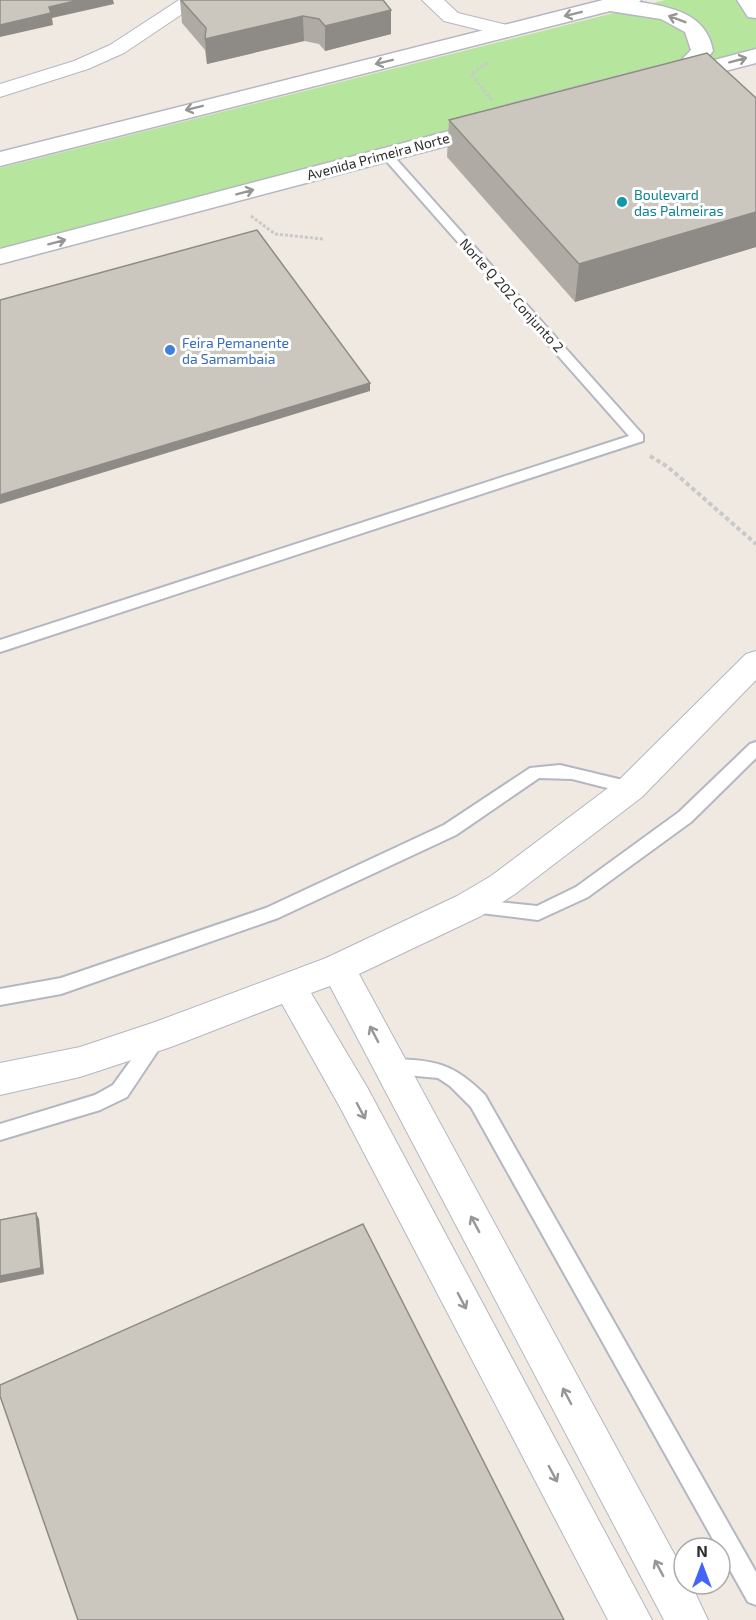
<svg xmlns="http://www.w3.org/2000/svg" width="756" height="1620" font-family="'Exo 2',sans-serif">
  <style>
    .green { fill: #b6e59e }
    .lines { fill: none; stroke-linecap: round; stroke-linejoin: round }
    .lane-casing { stroke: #b4b7c1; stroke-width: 4 }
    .street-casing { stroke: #b4b7c1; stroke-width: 2 }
    .secondary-casing { stroke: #b4b7c1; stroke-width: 3 }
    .path-far1 { stroke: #c9c9c9; stroke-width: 3; stroke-dasharray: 3 2; stroke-linecap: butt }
    .path { stroke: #c9c9c9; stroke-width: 4; stroke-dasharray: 4.5 3; stroke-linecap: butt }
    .lane { fill: #fff; fill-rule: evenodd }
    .street { fill: #fff; fill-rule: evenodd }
    .secondary { fill: #fff; fill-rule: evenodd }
    .wall { fill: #afaba4 }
    .shaded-wall { fill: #8e8b86 }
    .building { fill: #cbc7bf; stroke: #8e8b86; stroke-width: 1.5 }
    .oneway { stroke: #969696 }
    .culture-dot { fill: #0f9aa8; stroke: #fff; stroke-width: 2 }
    .shop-dot { fill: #3f7fe0; stroke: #fff; stroke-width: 2 }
    .labels { text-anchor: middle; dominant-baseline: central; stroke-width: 6; stroke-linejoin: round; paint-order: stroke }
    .far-street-label { font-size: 14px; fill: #2e2e2e; stroke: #fff }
    .far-culture-label { font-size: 14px; fill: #0d838f; stroke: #fff; text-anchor: start }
    .far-shop-label { font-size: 14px; fill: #366cbe; stroke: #fff; text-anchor: start }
  </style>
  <rect width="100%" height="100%" fill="#efe9e1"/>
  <polygon class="green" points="665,0 756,0 756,50 0,250 0,168"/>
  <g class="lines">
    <defs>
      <g id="lane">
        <polygon points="381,151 389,151 643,435 643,441 0,652 0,640 629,436 381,155"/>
        <polygon points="756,742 756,758 691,822 588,897 538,920 464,911 461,906 464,901 470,899 537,906 576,887 679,812 750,744"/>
        <polygon points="560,765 631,782 637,783 639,788 637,793 631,794 572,779 539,778 456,835 278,918 61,994 0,1005 0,989 61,978 266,908 444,825 530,768"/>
        <polygon points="158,1029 164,1031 167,1037 127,1097 100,1110 0,1140 0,1124 95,1095 113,1085 152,1031"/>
        <path d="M391 1059C435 1060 453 1063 485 1095L756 1572V1605L748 1602 471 1107 450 1086 438 1078 385 1073 382 1067 385 1061Z"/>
      </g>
      <g id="street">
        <polygon points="179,0 203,0 124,53 88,69 0,97 0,84 74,61 110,45"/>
        <polygon points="422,0 444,0 458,13 515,27 518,31 515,35 508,37 444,21"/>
        <polygon points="756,651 756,680 642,797 515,894 481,916 359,974 684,1572 684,1584 691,1584 708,1620 664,1620 330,986 311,993 367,1087 652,1620 608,1620 341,1109 282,1004 171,1047 80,1077 0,1095 0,1063 80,1047 155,1022 326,958 457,896 491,876 620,779 746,654"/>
      </g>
      <g id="secondary">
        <path d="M603 0H641L639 2C672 7 707 14 713 51L703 63 756 49V63L679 83 669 81 666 76 691 50 685 32 661 19 610 11 0 166V152Z"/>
        <polygon points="737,0 756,0 756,18 748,17"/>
        <polygon points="491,120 499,122 503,127 499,132 0,264 0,249"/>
      </g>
    </defs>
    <use href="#lane" class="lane-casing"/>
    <use href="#street" class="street-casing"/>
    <use href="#secondary" class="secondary-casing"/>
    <g class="path-far1">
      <polyline points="487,63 471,74 493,102"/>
      <polyline points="505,105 652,67"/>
      <polyline points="251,216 275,234 323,239"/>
    </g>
    <polyline class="path" points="650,456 668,467 756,544"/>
    <use href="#lane" class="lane"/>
    <use href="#street" class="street"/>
    <use href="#secondary" class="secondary"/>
  </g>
  <g class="wall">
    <polygon points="180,0 383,0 391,10 391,34 325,51 319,44 304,41 207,64 205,50 182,23"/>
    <polygon points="756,98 756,247 575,302 447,157 449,120"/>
  </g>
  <g class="shaded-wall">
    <polygon points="79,0 113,0 114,4 52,18 53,25 0,37 0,25 49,7"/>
    <polygon points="391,10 391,34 325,51 325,26"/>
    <polygon points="303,16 304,41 207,64 205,39"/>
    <polygon points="756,212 756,247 575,302 579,264"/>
    <polygon points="370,383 370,391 0,504 0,495"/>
    <polygon points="36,1213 39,1219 44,1274 0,1283 0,1276"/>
  </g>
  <g class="building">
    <polygon points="0,0 79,0 49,7 51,13 0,25"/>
    <polygon points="181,0 383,0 391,10 325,26 319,19 303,16 205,39 206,28"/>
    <polygon points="707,53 756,98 756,212 579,264 449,120"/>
    <polygon points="257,230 370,383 0,495 0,300"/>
    <polygon points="36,1213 41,1268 0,1276 0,1220"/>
    <polygon points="363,1224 564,1620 78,1620 0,1396 0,1385"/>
  </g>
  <defs><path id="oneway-shaft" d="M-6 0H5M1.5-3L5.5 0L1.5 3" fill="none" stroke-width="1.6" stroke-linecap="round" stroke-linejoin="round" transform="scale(1.5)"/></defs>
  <g class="oneway">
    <use href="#oneway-shaft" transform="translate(573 14) rotate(166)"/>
    <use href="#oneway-shaft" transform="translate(677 19) rotate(-159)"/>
    <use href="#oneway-shaft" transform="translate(738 60) rotate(-15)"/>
    <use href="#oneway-shaft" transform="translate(384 62) rotate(166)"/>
    <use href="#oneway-shaft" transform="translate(194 108) rotate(166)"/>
    <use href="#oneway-shaft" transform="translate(245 192) rotate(-15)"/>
    <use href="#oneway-shaft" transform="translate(57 242) rotate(-15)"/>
    <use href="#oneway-shaft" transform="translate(374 1034) rotate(-118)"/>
    <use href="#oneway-shaft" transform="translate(361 1111) rotate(62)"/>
    <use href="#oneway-shaft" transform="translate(475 1224) rotate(-118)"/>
    <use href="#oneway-shaft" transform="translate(462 1301) rotate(62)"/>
    <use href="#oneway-shaft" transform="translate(567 1396) rotate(-118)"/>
    <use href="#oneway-shaft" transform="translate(553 1474) rotate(62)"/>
    <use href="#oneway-shaft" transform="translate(659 1568) rotate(-118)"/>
  </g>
  <circle class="culture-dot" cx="622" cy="202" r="6"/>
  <circle class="shop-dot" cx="170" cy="350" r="6"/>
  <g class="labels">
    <g class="far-street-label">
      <text transform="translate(378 156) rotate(-15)">Avenida Primeira Norte</text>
      <text transform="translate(512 295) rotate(48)">Norte Q 202 Conjunto 2</text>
    </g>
    <g class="far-culture-label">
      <text x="634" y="194">Boulevard<tspan x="634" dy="16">das Palmeiras</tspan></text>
    </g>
    <g class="far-shop-label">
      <text x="182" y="342">Feira Pemanente<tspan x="182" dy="16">da Samambaia</tspan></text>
    </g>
  </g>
  <g transform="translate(702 1566)"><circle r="28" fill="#ffffff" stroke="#ababab" stroke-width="1.5"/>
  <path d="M0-4.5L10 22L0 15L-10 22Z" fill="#4264fb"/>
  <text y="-9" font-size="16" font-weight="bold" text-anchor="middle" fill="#2e2e2e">N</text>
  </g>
</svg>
